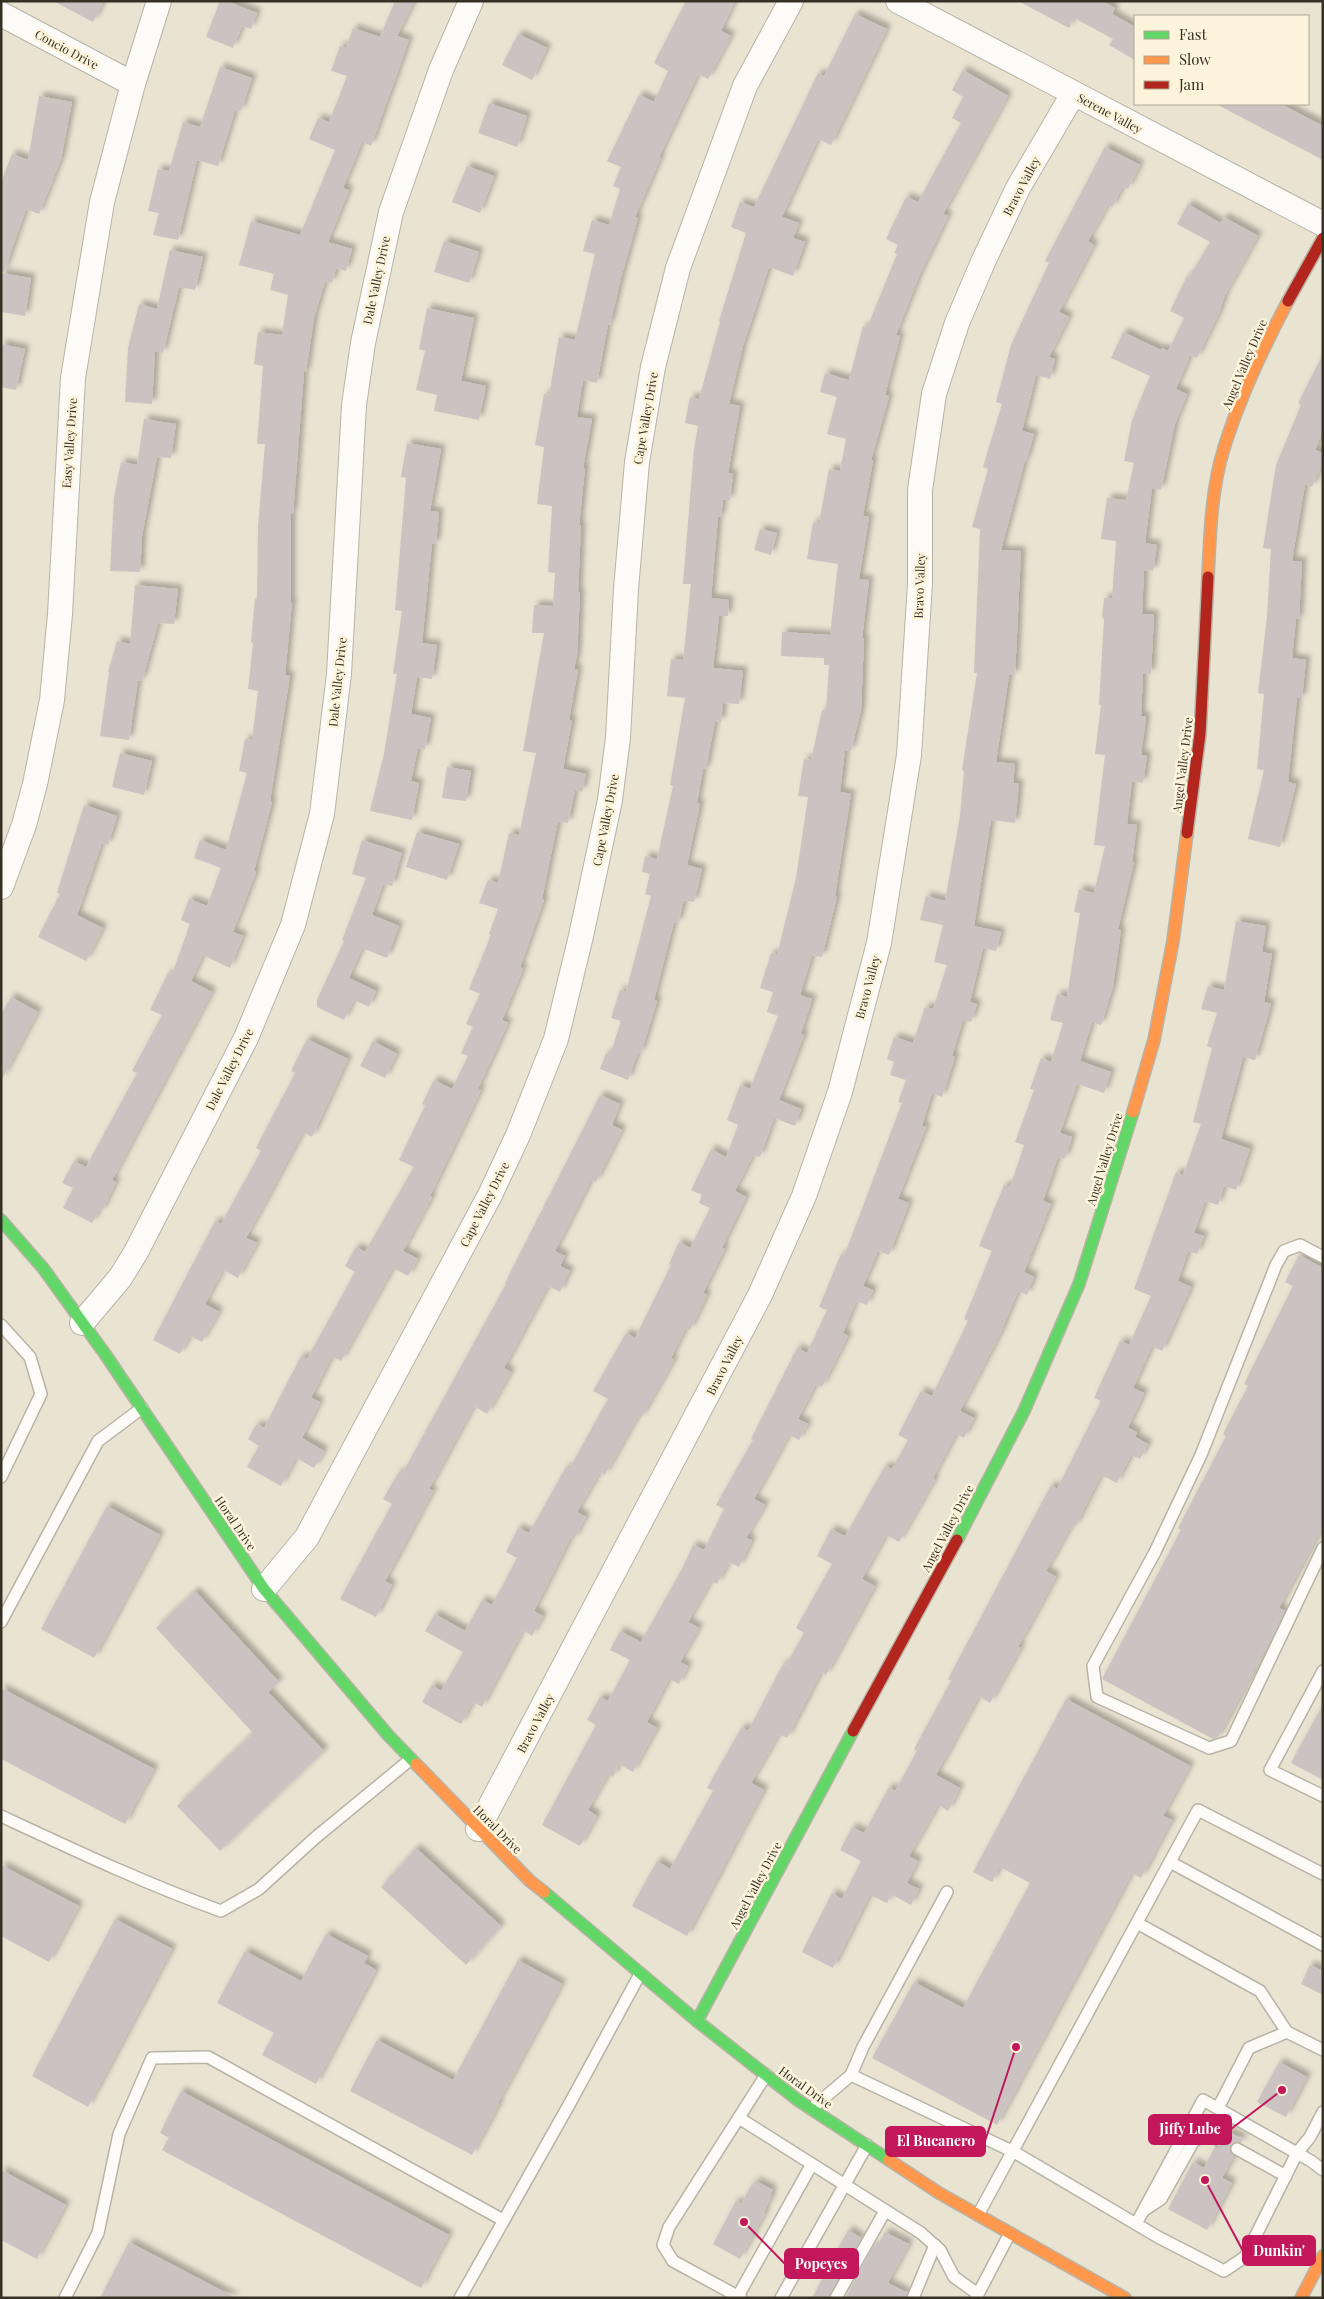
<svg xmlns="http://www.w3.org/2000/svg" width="1324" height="2299" font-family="'Playfair Display',serif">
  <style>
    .building { fill: #cbc3c1; filter: url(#shadow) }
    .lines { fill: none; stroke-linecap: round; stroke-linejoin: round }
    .lane-casing { stroke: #b8b3a6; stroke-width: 14 }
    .street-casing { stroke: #b8b3a6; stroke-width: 26 }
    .fast-casing { stroke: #b8b3a6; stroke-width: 14 }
    .slow-casing { stroke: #b8b3a6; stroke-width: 14 }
    .jam-casing { stroke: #b8b3a6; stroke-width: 14 }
    .lane { stroke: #fcfbf8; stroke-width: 11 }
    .street { stroke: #fcfbf8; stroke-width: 24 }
    .fast { stroke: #63d668; stroke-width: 11 }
    .slow { stroke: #ff974d; stroke-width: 11 }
    .jam { stroke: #b3261e; stroke-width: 11 }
    .labels { text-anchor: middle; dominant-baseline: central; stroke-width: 5; stroke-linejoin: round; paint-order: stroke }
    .street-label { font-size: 12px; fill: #353125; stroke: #fef4dc }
    .leader { fill: none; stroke: #c2185b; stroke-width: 2 }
    .callout-dot { fill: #c2185b; stroke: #fef4dc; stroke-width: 2 }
    .callout { fill: #c2185b; stroke: #c2185b; stroke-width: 2 }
    .callout-label { font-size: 14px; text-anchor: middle; font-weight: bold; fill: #fff }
  </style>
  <defs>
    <filter id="shadow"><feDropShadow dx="4.5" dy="-4.5" stdDeviation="2.5" flood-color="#0004"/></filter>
  </defs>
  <rect width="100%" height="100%" fill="#e9e3d2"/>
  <g class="building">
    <polygon points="53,1 104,1 93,22"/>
    <polygon points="220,1 227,1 257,13 251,29 242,26 233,48 206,37"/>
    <polygon points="395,1 414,1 397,36 409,40 371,146 362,142 343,188 349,190 328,242 352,249 346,271 336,268 332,283 325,281 314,318 306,372 304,372 293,514 291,513 291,602 292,602 285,675 290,676 270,801 272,802 254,871 256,872 233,932 243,936 230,968 203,955 191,981 212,992 112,1180 116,1182 102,1211 99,1210 92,1223 63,1208 73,1188 62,1183 74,1161 86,1167 137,1073 132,1071 162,1015 150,1010 168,973 172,974 190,924 181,920 189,899 207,906 221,868 194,858 200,840 226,850 247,773 239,771 245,739 252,740 258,691 248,689 253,643 251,642 255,599 257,599 258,526 265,444 257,444 263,366 254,364 258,332 282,335 288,295 270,290 274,274 239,265 251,221 300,235 335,150 309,139 318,118 329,122 347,76 331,71 340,46 346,48 353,28 380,37"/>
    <polygon points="686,1 735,1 721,31 731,36 708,79 698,74 659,157 661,157 635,217 638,218 621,278 610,325 608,324 597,383 583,380 577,417 592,419 583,468 585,468 579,525 581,525 578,592 580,592 577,655 574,669 578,670 569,720 572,720 563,769 586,774 582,792 575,790 568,823 558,821 542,899 544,900 520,967 523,969 502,1020 508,1023 478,1089 481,1090 430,1196 432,1197 403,1251 418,1259 408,1276 393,1268 341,1361 332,1356 311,1398 320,1402 302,1438 324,1451 314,1468 296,1458 281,1486 247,1467 259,1446 248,1439 257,1424 264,1428 301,1356 307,1359 355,1272 345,1266 356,1247 365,1252 414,1167 399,1160 425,1106 422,1104 434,1080 452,1089 468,1056 461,1053 473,1027 466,1024 480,994 469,989 491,935 489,934 498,909 479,903 488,880 498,883 509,833 519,835 536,753 523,751 544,633 532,633 534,605 553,606 555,573 548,572 552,506 537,504 544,447 535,445 544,394 549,395 559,337 575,340 595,254 583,251 592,220 609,225 620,189 613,186 621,167 607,161 639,95 654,102 668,71 654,63"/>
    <polygon points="1018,1 1102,1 1115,8 1112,14 1135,27 1135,60 1109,45 1113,39 1074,18 1069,28"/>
    <polygon points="855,14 887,29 831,145 818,139 782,217 799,223 793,238 805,242 793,276 769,267 743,346 729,404 740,406 728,473 733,474 730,500 723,500 721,517 718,517 711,598 729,600 728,616 719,616 713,668 743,671 739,704 723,703 721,722 715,721 706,769 703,769 697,803 700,804 687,865 702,869 694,902 684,900 678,923 674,922 654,1000 657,1001 641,1053 638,1052 628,1080 600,1069 606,1053 610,1055 621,1021 611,1018 620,990 626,992 651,896 645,894 650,874 642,872 645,856 657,859 673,786 670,785 685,698 667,696 671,659 683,660 691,584 683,584 694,449 698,426 685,423 690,397 699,399 720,322 719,321 746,233 731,227 740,202 754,207 818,73 824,76"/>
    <polygon points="518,34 547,48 532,80 502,65"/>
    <polygon points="220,67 252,78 241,111 235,110 218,166 197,160 178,240 153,235 159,213 148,211 158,169 169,171 183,122 200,127"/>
    <polygon points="963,70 1008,96 943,214 948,216 919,276 896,335 900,336 885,395 889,396 871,460 873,461 863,516 869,517 859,579 869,580 862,638 864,639 861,710 851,751 845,750 840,792 851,794 835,896 837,897 822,957 812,955 800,995 812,999 801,1034 804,1035 779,1100 801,1109 795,1126 774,1118 760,1157 753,1155 735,1191 746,1197 722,1248 725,1249 703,1293 707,1295 690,1330 686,1328 671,1358 674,1360 641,1418 638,1416 605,1475 600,1472 577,1512 586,1517 574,1539 571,1537 534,1611 543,1616 532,1636 523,1630 482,1707 473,1702 461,1724 422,1702 432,1685 441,1691 463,1652 425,1631 435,1614 465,1631 482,1600 492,1605 517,1558 506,1552 518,1528 529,1533 566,1467 569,1469 608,1399 593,1391 626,1333 635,1338 671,1265 669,1264 679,1242 690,1248 710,1208 699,1203 702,1195 691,1190 711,1149 726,1157 738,1125 727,1120 740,1085 750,1089 778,1016 767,1012 773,992 760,988 771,953 777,955 796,878 808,797 798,796 804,759 811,760 822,710 826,711 829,665 824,665 824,658 781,656 782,632 830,635 838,564 807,559 813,522 819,523 829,469 840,471 846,439 827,434 837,397 820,392 825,373 849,380 863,326 867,328 897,254 894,253 898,245 886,239 906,197 918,202 961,123 952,118 963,97 952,90"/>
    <polygon points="39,96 72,102 61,159 39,214 26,209 4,272 1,271 1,182 12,154 28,160"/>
    <polygon points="489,103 527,116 517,147 478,133"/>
    <polygon points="1216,104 1281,104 1323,126 1323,160"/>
    <polygon points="1105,147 1140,165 1128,189 1123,186 1112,208 1108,205 1088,241 1094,245 1059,312 1069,317 1049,357 1055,359 1050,379 1036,375 1022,431 1034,434 1026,461 1025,460 1001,550 1021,551 1015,675 1009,675 996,762 1015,764 1013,783 1019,784 1015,823 991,820 974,926 1001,932 996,951 983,948 970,1002 977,1004 971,1022 963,1020 952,1056 955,1057 942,1097 932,1093 922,1126 926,1127 898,1199 909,1203 889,1255 878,1251 863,1286 873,1290 867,1305 856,1301 843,1333 848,1336 822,1387 816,1384 798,1419 808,1424 799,1440 789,1435 754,1499 765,1505 746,1538 752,1540 739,1567 729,1562 717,1584 711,1581 688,1622 699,1628 680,1662 688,1666 679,1684 669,1679 647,1722 657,1728 633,1772 619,1764 613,1777 608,1774 588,1810 597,1816 580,1846 542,1825 596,1725 587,1720 600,1697 608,1701 630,1660 610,1650 620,1631 641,1642 683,1567 693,1545 704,1550 724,1509 716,1505 753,1440 751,1439 797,1348 807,1353 827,1310 819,1307 841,1254 844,1256 902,1103 898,1102 906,1080 890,1075 894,1062 887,1059 894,1037 913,1043 925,1007 933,1009 947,965 934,962 943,925 920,920 926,896 945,901 960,816 964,771 962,770 977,673 974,673 980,529 972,527 988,469 983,467 1002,404 996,402 1011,345 1049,263 1045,261"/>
    <polygon points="467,166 494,176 480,213 452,202"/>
    <polygon points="1188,204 1220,223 1224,217 1258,236 1225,295 1219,313 1197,358 1190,355 1176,389 1187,394 1175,424 1161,490 1152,488 1145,543 1157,545 1153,571 1144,570 1142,614 1154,614 1151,674 1143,673 1141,716 1146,717 1141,755 1147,755 1143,783 1132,781 1127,824 1137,825 1132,862 1134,862 1118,929 1121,930 1113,986 1101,1025 1092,1022 1080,1061 1111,1072 1104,1093 1077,1084 1060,1133 1072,1137 1065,1159 1058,1157 1043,1201 1051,1204 1024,1272 1034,1277 1027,1295 1018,1291 1000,1334 960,1411 974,1418 964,1438 956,1434 933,1478 935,1479 899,1542 886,1535 862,1579 875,1586 826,1675 821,1672 787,1738 779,1734 751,1783 764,1790 687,1936 632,1906 657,1861 670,1869 713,1791 707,1788 742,1727 748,1731 783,1664 786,1665 804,1633 796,1628 832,1564 817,1556 831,1529 845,1536 885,1466 892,1469 908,1440 898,1435 921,1391 932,1396 968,1321 964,1319 992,1251 979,1246 1004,1185 1010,1187 1024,1145 1015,1142 1034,1090 1030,1089 1041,1058 1051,1062 1063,1023 1050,1020 1057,994 1067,997 1080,913 1074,912 1079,889 1094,893 1105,846 1094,845 1105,755 1095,754 1101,705 1099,705 1104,619 1102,618 1104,598 1112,598 1116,541 1101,539 1107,498 1126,500 1134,463 1124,461 1132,420 1150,376 1111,358 1123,332 1161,350 1162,348 1168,351 1184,318 1170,311 1187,276 1189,277 1210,242 1177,224"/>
    <polygon points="444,241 479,252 469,283 434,272"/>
    <polygon points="170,250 203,257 195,290 179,287 163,353 155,351 152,404 125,402 128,348 139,304 157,309"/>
    <polygon points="1,273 31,278 25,316 1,312"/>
    <polygon points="427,308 474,318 461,381 486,386 479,420 434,411 437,395 416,390 425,351 419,349"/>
    <polygon points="1,344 25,349 16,390 1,387"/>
    <polygon points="1323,354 1323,430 1315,450 1323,453 1323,462 1312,487 1305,484 1292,561 1302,561 1299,619 1296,619 1292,658 1306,660 1302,698 1297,698 1288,782 1296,784 1280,847 1248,839 1264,770 1257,769 1264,694 1258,693 1267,617 1271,549 1263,548 1276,465 1301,405 1298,403"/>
    <polygon points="144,419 176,424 171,458 157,457 142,536 140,572 110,571 114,497 121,462 137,465"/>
    <polygon points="407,443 441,449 430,511 439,512 436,544 432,543 422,643 437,645 432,679 417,677 411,714 431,718 425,749 418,748 411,781 419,783 412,820 370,811 384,754 397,674 393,674 402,611 395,610 406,478 401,477"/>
    <polygon points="760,529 777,533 771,555 754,550"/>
    <polygon points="135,585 178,589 174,624 158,623 142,681 138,680 129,740 100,736 109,672 108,672 117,641 130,644"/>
    <polygon points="120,753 152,761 144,795 112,787"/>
    <polygon points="447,767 471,771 466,801 442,798"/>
    <polygon points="84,805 117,816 108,845 102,843 77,915 103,928 86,961 38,937 60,894 57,893"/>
    <polygon points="417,832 459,844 447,880 406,867"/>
    <polygon points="362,840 402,853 392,886 383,884 372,915 399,926 387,958 362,948 349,978 376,991 369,1007 354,1000 344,1020 317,1007 317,1000 344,941 342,940 366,878 352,874"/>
    <polygon points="1236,921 1266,926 1262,952 1272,954 1264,1002 1271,1004 1255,1060 1243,1057 1221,1139 1250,1149 1236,1190 1224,1186 1218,1205 1205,1201 1194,1233 1204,1236 1197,1254 1188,1251 1178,1281 1191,1287 1162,1351 1152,1346 1133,1388 1144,1393 1128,1428 1137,1432 1135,1437 1148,1444 1140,1459 1131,1455 1117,1483 1101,1475 1075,1527 1072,1525 1046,1571 1056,1577 1018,1647 1021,1648 990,1703 979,1696 936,1775 960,1788 948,1811 938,1805 909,1856 918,1861 907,1883 919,1889 911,1905 891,1894 887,1903 870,1895 833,1968 802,1952 832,1893 842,1899 861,1861 840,1850 852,1827 864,1833 889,1787 895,1791 917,1751 914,1749 951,1681 948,1679 1051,1485 1057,1489 1101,1401 1094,1398 1120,1341 1129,1345 1151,1296 1134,1289 1176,1172 1183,1175 1201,1124 1193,1122 1212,1048 1207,1046 1217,1013 1201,1009 1208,986 1224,990"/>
    <polygon points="11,997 38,1012 1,1081 1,1014"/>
    <polygon points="307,1039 348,1059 312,1137 303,1132 246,1238 257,1243 238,1278 223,1270 205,1304 219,1312 202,1342 190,1336 180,1354 153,1340 215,1221 221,1224 261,1151 256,1148 295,1073 291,1071"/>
    <polygon points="373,1041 397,1054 385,1078 360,1066"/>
    <polygon points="600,1095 620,1104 612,1125 622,1130 596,1182 591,1180 555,1251 565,1256 560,1266 570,1271 560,1292 548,1286 504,1368 511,1372 487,1414 474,1406 429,1489 433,1491 385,1581 392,1585 376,1617 340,1599 392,1504 383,1499 399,1472 402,1474 506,1284 505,1283"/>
    <polygon points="1299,1255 1323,1268 1323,1526 1279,1608 1285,1611 1260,1660 1218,1737 1213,1739 1102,1679 1181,1530 1178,1528 1226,1436 1223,1434 1248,1386 1244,1384 1293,1286 1285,1282"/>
    <polygon points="107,1506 160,1535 94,1658 41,1629"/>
    <polygon points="195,1591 279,1682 268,1692 324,1751 220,1851 177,1806 253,1733 156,1628"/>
    <polygon points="1,1688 154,1769 125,1824 1,1759"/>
    <polygon points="1066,1699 1190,1766 1163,1816 1172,1820 1141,1878 1132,1873 997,2125 872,2058 914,1982 963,2008 1030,1883 1000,1867 992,1882 973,1872"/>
    <polygon points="1323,1704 1323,1780 1291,1763"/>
    <polygon points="416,1848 501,1926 466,1965 381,1887"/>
    <polygon points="1,1865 79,1906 49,1962 1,1936"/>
    <polygon points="115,1919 172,1949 88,2107 32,2076"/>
    <polygon points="326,1934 368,1956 364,1963 376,1970 316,2084 262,2055 274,2033 217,2003 245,1951 301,1981"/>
    <polygon points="518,1960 562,1984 498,2103 499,2104 472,2155 350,2091 377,2040 453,2080"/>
    <polygon points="1310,1965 1323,1971 1323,1995 1301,1984"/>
    <polygon points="1279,2062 1307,2077 1286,2117 1257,2102"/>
    <polygon points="181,2091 449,2235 421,2288 162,2150 169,2138 160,2133"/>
    <polygon points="1224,2130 1243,2139 1241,2143 1234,2142 1230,2146 1230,2152 1234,2156 1222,2178 1232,2183 1207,2230 1168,2209 1193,2162 1204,2168 1215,2147 1220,2147 1225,2144 1226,2139 1223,2133"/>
    <polygon points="1,2170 66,2205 37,2259 1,2240"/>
    <polygon points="756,2181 773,2190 770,2194 772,2195 764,2212 765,2213 740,2259 713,2244 736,2201 741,2204 752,2184 754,2185"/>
    <polygon points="848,2230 861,2238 829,2298 812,2298"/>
    <polygon points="885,2232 909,2244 888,2283 907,2293 906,2298 845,2298 874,2245 877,2247"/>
    <polygon points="129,2242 236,2298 100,2298"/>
  </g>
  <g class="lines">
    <defs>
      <g id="lane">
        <polyline points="1323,1257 1300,1245 1284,1251 1276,1265 1201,1455 1155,1552 1093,1666 1097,1697 1209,1748 1231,1741 1323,1548"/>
        <polyline points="1,1325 30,1357 41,1394 1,1477"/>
        <polyline points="1,1622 98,1441 142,1408"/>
        <polyline points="1323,1671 1270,1770 1323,1796"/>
        <path d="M1 1816C74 1850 146 1884 221 1911L259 1889 315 1838 411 1759"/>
        <polyline points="1170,1862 1323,1945"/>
        <polyline points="1137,1923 1260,1991 1287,2032 1323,2050"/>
        <polyline points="851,2075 863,2047 947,1892"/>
        <polyline points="1218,2108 1249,2048 1287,2032"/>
        <polyline points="811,2109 851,2075 1014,2152 1158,2237 1224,2271 1245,2257 1297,2153 1310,2137 1323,2112"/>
        <polyline points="739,2118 921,2233 940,2250 954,2277 978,2294"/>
        <polyline points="1237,2149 1286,2176"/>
        <polyline points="1146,2209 1161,2199 1193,2142 1206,2133 1219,2140"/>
        <polyline points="978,2215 1198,1810 1323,1874"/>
        <polyline points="1136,2224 1203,2100 1311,2161 1323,2170"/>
        <polyline points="738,2296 812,2164"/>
        <polyline points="65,2298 98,2233 119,2134 152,2058 208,2057 503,2220"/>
        <polyline points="460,2298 570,2103 640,1974"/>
        <polyline points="741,2298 673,2261 663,2245 669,2227 766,2075"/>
        <polyline points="781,2298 867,2145"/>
        <polyline points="836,2298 885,2211"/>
        <polyline points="913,2298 935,2245"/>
        <polyline points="976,2298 1010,2233"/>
      </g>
      <g id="street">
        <polyline points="898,1 1323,224"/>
        <polyline points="1,14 133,84"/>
        <polyline points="1,887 24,825 35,784 52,700 60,614 73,378 102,202 133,84 159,1"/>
        <polyline points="82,1323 120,1278 136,1252 246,1038 293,925 322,814 339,674 354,405 363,343 391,212 441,70 471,1"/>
        <polyline points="264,1589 307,1537 490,1195 518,1135 556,1039 581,936 610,800 618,738 626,589 637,462 653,367 678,268 745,86 791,1"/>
        <polyline points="478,1829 760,1295 804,1196 840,1092 879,943 909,755 920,583 920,490 934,394 957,323 983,262 1018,188 1073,94"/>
      </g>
      <g id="fast">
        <polyline points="1,1220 43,1268 105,1354 264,1589 388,1735 416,1764"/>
        <polyline points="957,1540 1024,1411 1079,1284 1133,1112"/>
        <polyline points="544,1892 697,2021 799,2101 889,2160"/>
        <polyline points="697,2021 853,1731"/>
      </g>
      <g id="slow">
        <path d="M1208 577C1210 535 1211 490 1224 448 1240 397 1263 348 1288 301"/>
        <polyline points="1133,1112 1154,1040 1173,941 1187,833"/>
        <polyline points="416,1764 530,1881 544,1892"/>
        <polyline points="889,2160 939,2193 1125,2298"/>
        <polyline points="1301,2298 1323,2256"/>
      </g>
      <g id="jam">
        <polyline points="1288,301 1323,238"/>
        <polyline points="1187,833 1200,734 1208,577"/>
        <polyline points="853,1731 957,1540"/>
      </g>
    </defs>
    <use href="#lane" class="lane-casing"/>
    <use href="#street" class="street-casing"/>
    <use href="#fast" class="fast-casing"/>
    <use href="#slow" class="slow-casing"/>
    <use href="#jam" class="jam-casing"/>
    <use href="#lane" class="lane"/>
    <use href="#street" class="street"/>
    <use href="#fast" class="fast"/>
    <use href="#slow" class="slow"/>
    <use href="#jam" class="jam"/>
  </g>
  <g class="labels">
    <g class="street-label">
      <text transform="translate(67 49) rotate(28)">Concio Drive</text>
      <text transform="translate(1110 113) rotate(28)">Serene Valley</text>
      <text transform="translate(1021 186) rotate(-62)">Bravo Valley</text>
      <text transform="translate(376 280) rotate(-78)">Dale Valley Drive</text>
      <text transform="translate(1244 364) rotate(-67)">Angel Valley Drive</text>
      <text transform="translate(645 418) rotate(-80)">Cape Valley Drive</text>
      <text transform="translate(69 443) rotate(-86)">Easy Valley Drive</text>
      <text transform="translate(919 586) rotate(-88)">Bravo Valley</text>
      <text transform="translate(337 682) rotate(-84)">Dale Valley Drive</text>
      <text transform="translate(1182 765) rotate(-83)">Angel Valley Drive</text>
      <text transform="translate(605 820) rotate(-79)">Cape Valley Drive</text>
      <text transform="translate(867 987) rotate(-75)">Bravo Valley</text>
      <text transform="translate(229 1069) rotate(-63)">Dale Valley Drive</text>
      <text transform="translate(1104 1159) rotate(-73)">Angel Valley Drive</text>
      <text transform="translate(484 1204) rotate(-63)">Cape Valley Drive</text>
      <text transform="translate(724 1365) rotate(-63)">Bravo Valley</text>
      <text transform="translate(236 1523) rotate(56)">Horal Drive</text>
      <text transform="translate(947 1528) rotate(-62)">Angel Valley Drive</text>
      <text transform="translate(535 1723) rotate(-62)">Bravo Valley</text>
      <text transform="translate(498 1829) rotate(45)">Horal Drive</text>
      <text transform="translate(755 1885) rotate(-62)">Angel Valley Drive</text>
      <text transform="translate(806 2087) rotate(36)">Horal Drive</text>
    </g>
  </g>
  <path class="leader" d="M1282 2090L1231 2129M1016 2047L985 2141M1205 2180L1243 2251M744 2222L785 2264"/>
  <g class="callout-dot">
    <circle cx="1282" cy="2090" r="5"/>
    <circle cx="1016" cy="2047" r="5"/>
    <circle cx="1205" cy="2180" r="5"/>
    <circle cx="744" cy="2222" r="5"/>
  </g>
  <g class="callout">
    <rect x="1149" y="2115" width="82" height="29" rx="5"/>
    <rect x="886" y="2127" width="99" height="29" rx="5"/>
    <rect x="1243" y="2236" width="72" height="29" rx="5"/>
    <rect x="785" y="2249" width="73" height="29" rx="5"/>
  </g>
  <g class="callout-label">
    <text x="1190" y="2134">Jiffy Lube</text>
    <text x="936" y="2146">El Bucanero</text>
    <text x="1279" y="2256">Dunkin'</text>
    <text x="821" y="2269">Popeyes</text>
  </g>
  <rect width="1324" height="2299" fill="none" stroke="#353125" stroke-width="5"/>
  <rect x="1134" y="15" width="175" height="90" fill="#fef4dc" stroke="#aea693"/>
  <rect x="1144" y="31" width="25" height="8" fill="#63d668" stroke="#aea693"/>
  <text x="1179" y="40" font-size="15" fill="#353125">Fast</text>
  <rect x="1144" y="56" width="25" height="8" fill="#ff974d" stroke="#aea693"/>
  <text x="1179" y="65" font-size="15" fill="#353125">Slow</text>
  <rect x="1144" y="81" width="25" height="8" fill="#b3261e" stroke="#aea693"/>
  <text x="1179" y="90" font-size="15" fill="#353125">Jam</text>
</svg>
